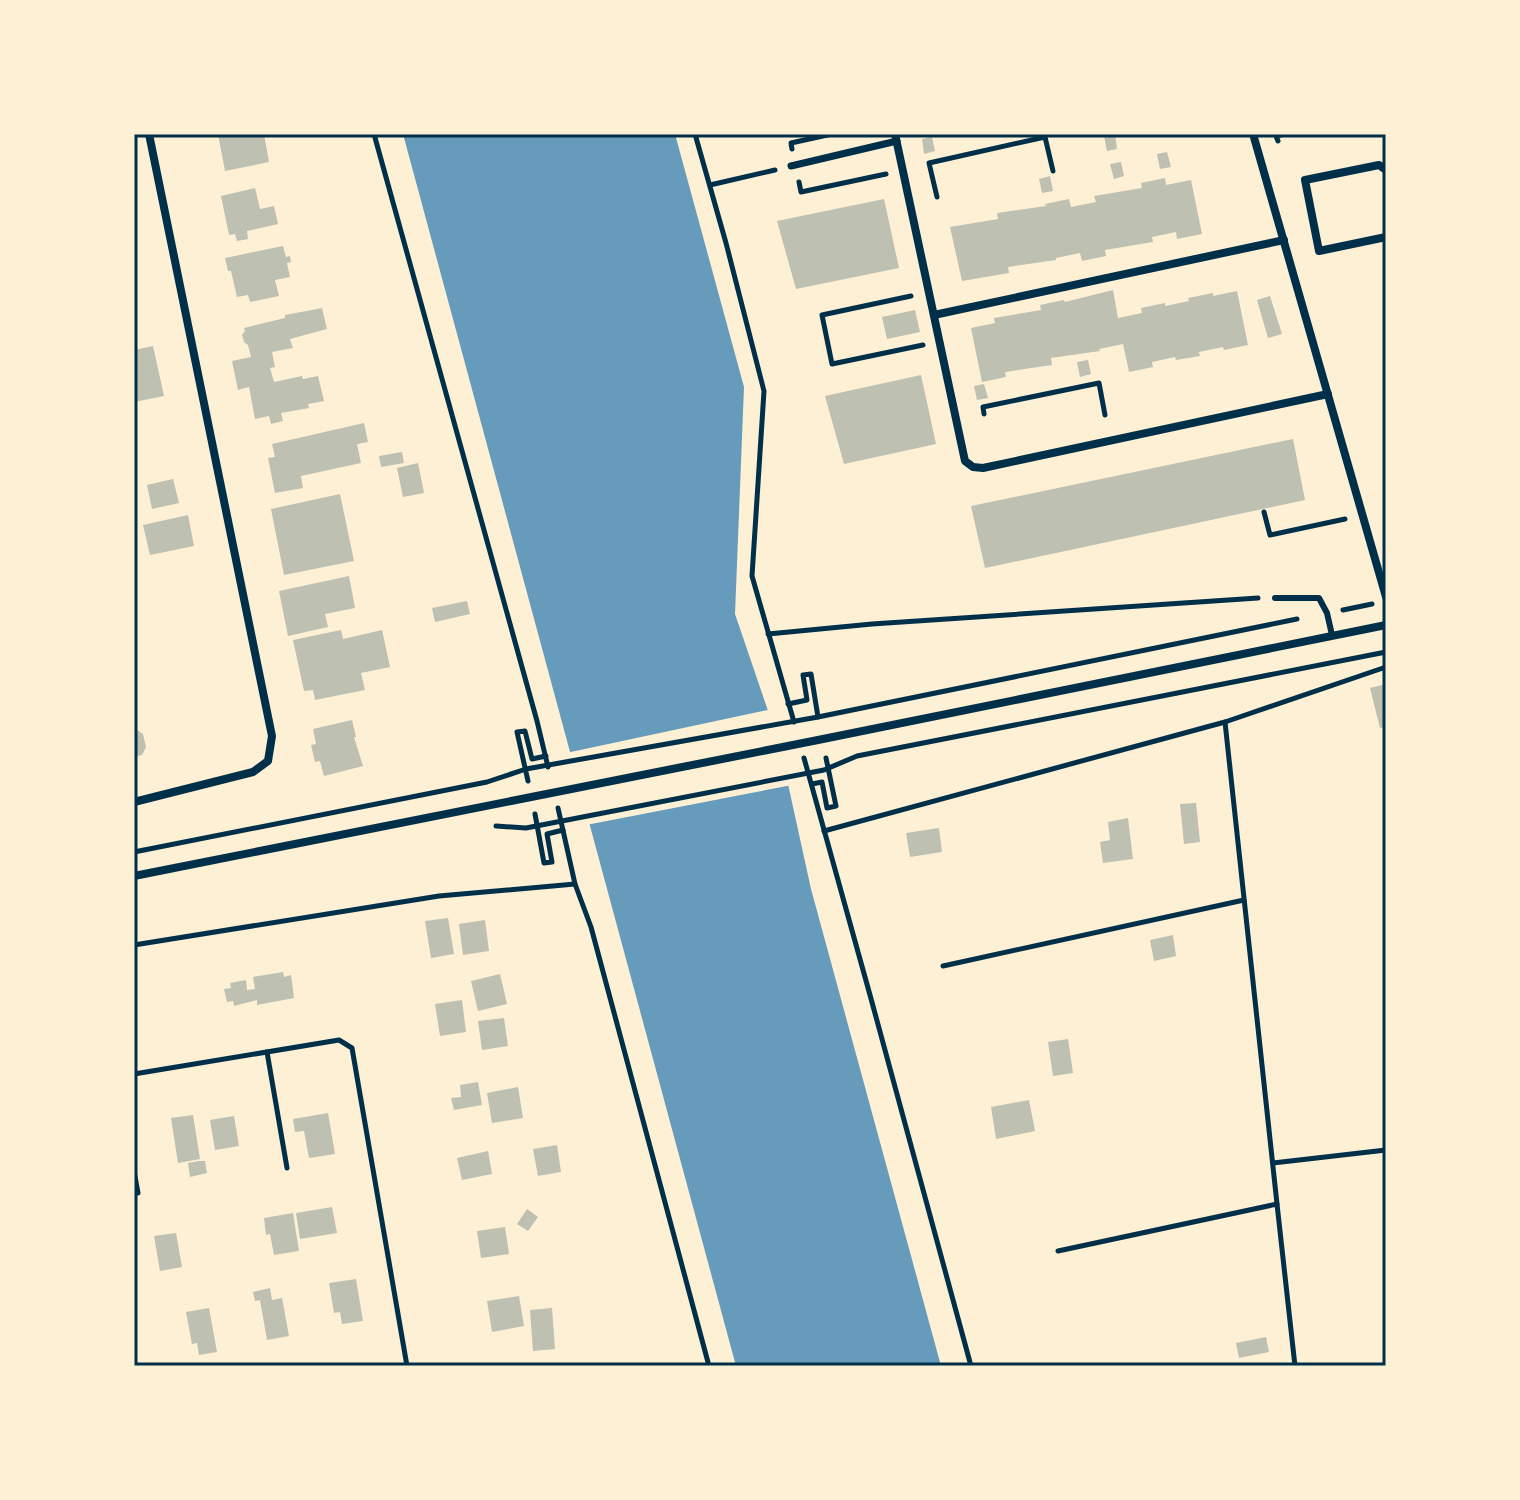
<svg xmlns="http://www.w3.org/2000/svg" width="1520" height="1500" font-family="'Asap Condensed',sans-serif">
  <style>
    .water { fill: #669bbc }
    .pier { fill: #fdf0d5 }
    .building { fill: #bec0b2 }
    .lines { fill: none; stroke-linecap: round; stroke-linejoin: round }
    .path { stroke: #003049; stroke-width: 5 }
    .service { stroke: #003049; stroke-width: 6 }
    .pedestrian { stroke: #003049; stroke-width: 7 }
    .minor { stroke: #003049; stroke-width: 8 }
    .neatline { fill: none; stroke: #003049; stroke-width: 3 }
  </style>
  <rect width="100%" height="100%" fill="#fdf0d5"/>
  <polygon class="water" points="403,134 675,134 744,387 735,614 779,743 811,889 941,1366 736,1366"/>
  <polygon class="pier" points="772,709 783,742 792,785 586,825 566,753"/>
  <g class="building">
    <polygon points="218,134 264,134 269,162 225,171"/>
    <polygon points="1115,134 1117,149 1107,151 1104,136"/>
    <polygon points="932,137 935,151 924,154 922,139"/>
    <polygon points="1167,152 1171,167 1160,169 1157,154"/>
    <polygon points="1121,162 1124,176 1114,179 1110,164"/>
    <polygon points="1050,176 1053,191 1042,193 1039,179"/>
    <polygon points="1165,178 1166,185 1191,180 1202,234 1177,239 1176,232 1152,237 1153,242 1105,250 1106,256 1082,261 1080,253 1056,258 1056,260 1008,267 1009,273 962,281 950,227 998,219 997,213 1046,206 1045,204 1069,199 1071,207 1096,202 1094,196 1142,188 1141,183"/>
    <polygon points="255,188 260,209 274,206 278,224 247,231 248,239 237,241 235,234 229,235 221,196"/>
    <polygon points="884,199 899,268 796,289 777,221"/>
    <polygon points="283,246 286,257 290,256 291,262 287,263 290,277 275,280 279,296 250,302 248,295 237,297 231,271 228,271 225,258"/>
    <polygon points="1113,290 1118,318 1142,313 1141,308 1165,303 1165,306 1189,301 1188,298 1213,293 1213,296 1237,291 1248,345 1224,350 1223,347 1199,352 1200,356 1176,360 1175,357 1152,362 1153,367 1129,372 1123,344 1099,349 1100,351 1051,358 1052,365 1005,372 1006,377 982,382 971,328 995,323 994,318 1041,310 1040,305 1064,300 1065,302"/>
    <polygon points="1270,296 1282,334 1268,338 1257,300"/>
    <polygon points="322,308 327,329 290,339 293,348 272,352 275,367 270,368 274,382 302,376 303,379 318,376 324,401 308,404 309,408 281,413 283,421 271,424 269,416 255,419 249,387 238,390 232,361 251,357 248,345 244,342 242,335 245,331 244,328 285,318 285,315"/>
    <polygon points="915,310 920,332 887,339 882,317"/>
    <polygon points="153,346 164,396 134,402 134,350"/>
    <polygon points="1088,360 1091,374 1080,377 1077,362"/>
    <polygon points="921,375 936,444 844,464 825,396"/>
    <polygon points="984,384 988,398 977,400 974,386"/>
    <polygon points="364,423 368,442 357,444 361,463 301,476 303,488 275,493 268,458 275,457 272,444"/>
    <polygon points="1293,439 1305,500 985,568 971,506"/>
    <polygon points="402,452 404,463 381,467 379,456"/>
    <polygon points="418,463 424,493 403,497 397,468"/>
    <polygon points="173,479 179,503 152,509 147,485"/>
    <polygon points="340,494 354,561 284,575 271,509"/>
    <polygon points="188,515 194,546 150,555 143,525"/>
    <polygon points="349,576 355,608 325,614 328,627 288,636 279,591"/>
    <polygon points="467,601 470,614 435,622 432,608"/>
    <polygon points="341,630 343,639 382,630 390,667 361,673 365,690 315,700 313,690 304,691 293,640"/>
    <polygon points="1386,684 1386,727 1380,728 1370,688"/>
    <polygon points="352,720 356,737 354,737 363,766 324,776 320,761 315,762 311,745 316,744 313,729"/>
    <polygon points="134,728 143,734 146,747 142,755 134,757"/>
    <polygon points="1196,803 1200,842 1184,844 1180,804"/>
    <polygon points="1128,818 1133,859 1103,863 1100,842 1110,840 1108,822"/>
    <polygon points="939,828 942,852 910,857 906,833"/>
    <polygon points="448,918 454,954 431,958 425,921"/>
    <polygon points="485,920 489,951 463,955 459,924"/>
    <polygon points="1173,935 1176,956 1154,961 1150,940"/>
    <polygon points="283,972 284,977 291,975 294,998 257,1005 257,1000 234,1006 233,1001 227,1002 224,989 231,988 230,983 246,980 247,990 255,989 253,977"/>
    <polygon points="500,974 507,1004 478,1011 471,981"/>
    <polygon points="462,1000 466,1032 440,1036 435,1004"/>
    <polygon points="504,1018 508,1046 482,1050 478,1021"/>
    <polygon points="1068,1039 1073,1073 1053,1076 1048,1042"/>
    <polygon points="478,1082 482,1105 454,1110 451,1098 461,1097 460,1085"/>
    <polygon points="518,1087 523,1118 492,1123 487,1093"/>
    <polygon points="1029,1100 1035,1131 996,1139 991,1107"/>
    <polygon points="328,1113 335,1154 309,1158 304,1131 295,1132 293,1119"/>
    <polygon points="193,1115 200,1159 178,1163 171,1118"/>
    <polygon points="234,1116 239,1146 215,1150 210,1120"/>
    <polygon points="557,1145 561,1172 538,1176 533,1149"/>
    <polygon points="488,1151 492,1174 462,1180 457,1158"/>
    <polygon points="199,1161 205,1161 207,1173 190,1177 188,1163"/>
    <polygon points="332,1207 337,1233 300,1239 296,1213"/>
    <polygon points="527,1209 538,1217 528,1231 517,1224"/>
    <polygon points="293,1213 299,1251 274,1255 270,1234 266,1235 264,1218"/>
    <polygon points="505,1227 509,1254 481,1258 477,1231"/>
    <polygon points="176,1233 182,1267 160,1271 154,1236"/>
    <polygon points="356,1279 363,1321 342,1324 340,1312 334,1313 329,1283"/>
    <polygon points="270,1288 272,1300 282,1298 289,1336 267,1340 260,1300 255,1301 253,1292"/>
    <polygon points="519,1296 524,1326 492,1332 487,1301"/>
    <polygon points="209,1308 217,1352 199,1355 197,1343 192,1344 186,1312"/>
    <polygon points="552,1308 555,1349 533,1351 530,1310"/>
    <polygon points="1266,1337 1269,1352 1239,1358 1236,1343"/>
  </g>
  <g class="lines">
    <g class="path">
      <polyline points="374,134 537,721 548,767"/>
      <polyline points="695,134 726,243 764,391 752,576 794,722"/>
      <polyline points="1278,141 1276,136 1285,134"/>
      <polyline points="792,149 791,143 832,134"/>
      <polyline points="799,182 801,192 886,174"/>
      <polyline points="710,185 775,170"/>
      <polyline points="937,197 929,163 1045,137 1053,171"/>
      <polyline points="911,296 822,315 832,364 923,345"/>
      <polyline points="984,414 983,407 1099,383 1105,415"/>
      <polyline points="1264,512 1270,535 1345,519"/>
      <polyline points="1343,610 1372,604"/>
      <polyline points="768,634 872,624 1258,598"/>
      <polyline points="788,704 807,700 803,675 811,674 818,717"/>
      <polyline points="1225,722 1277,1204"/>
      <polyline points="804,758 870,995 971,1366"/>
      <polyline points="528,781 517,732 525,731 532,759 546,756"/>
      <polyline points="812,784 822,782 827,808 836,806 826,758"/>
      <polyline points="558,808 575,884 591,927 709,1366"/>
      <polyline points="535,814 544,863 552,862 547,834 563,830"/>
      <polyline points="496,826 526,828 824,770 857,756 1386,652"/>
      <polyline points="824,831 1225,722 1386,667"/>
      <polyline points="134,852 487,782 526,769 818,717 1297,619"/>
      <polyline points="134,945 439,896 575,884"/>
      <polyline points="943,966 1244,900"/>
      <polyline points="267,1052 287,1168"/>
      <polyline points="134,1074 339,1040 352,1048 407,1366"/>
      <polyline points="1273,1163 1386,1150"/>
      <polyline points="134,1171 138,1193"/>
      <polyline points="1058,1251 1277,1204 1295,1366"/>
    </g>
    <polyline class="service" points="1275,598 1319,598 1327,613 1332,635"/>
    <polyline class="pedestrian" points="791,166 897,141"/>
    <g class="minor">
      <polyline points="895,134 965,461 973,467 983,468 1328,394"/>
      <polyline points="1253,134 1386,597"/>
      <polyline points="1386,170 1379,165 1305,180 1319,251 1386,237"/>
      <polyline points="934,315 1284,240"/>
      <polyline points="134,802 253,772 268,761 272,736 149,134"/>
      <polyline points="134,876 818,740 1386,625"/>
    </g>
  </g>
  <rect width="1520" height="1500" fill="none" stroke="#fdf0d5" stroke-width="272"/>
  <rect x="136" y="136" width="1248" height="1228" class="neatline"/>
</svg>
